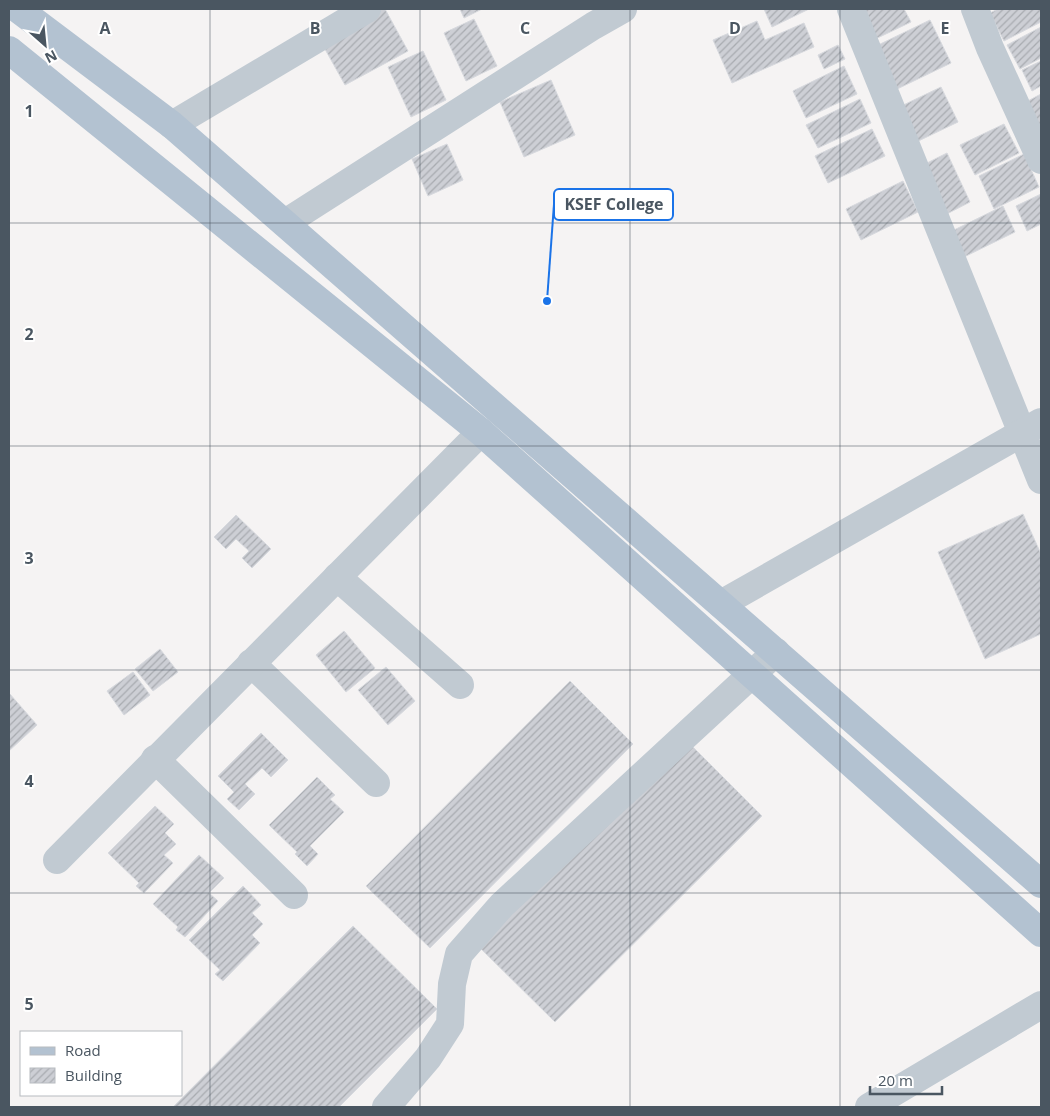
<svg xmlns="http://www.w3.org/2000/svg" width="1050" height="1116" font-family="'Open Sans',sans-serif">
  <style>
    .building { fill: url(#building-hatch); stroke: #d7d9de }
    .lines { fill: none; stroke-linecap: round; stroke-linejoin: round }
    .minor { stroke: #c1cad2; stroke-width: 28 }
    .major { stroke: #b3c2d1; stroke-width: 28 }
    .grid { fill: none; stroke: #4a5661; stroke-width: 1; stroke-opacity: 0.55 }
    .grid-label { font-size: 16px; text-anchor: middle; font-weight: bold; fill: #4a5661; stroke: #fff; stroke-width: 4; stroke-linejoin: round; paint-order: stroke }
    .leader { fill: none; stroke: #1a73e8; stroke-width: 2 }
    .callout-dot { fill: #1a73e8; stroke: #fff; stroke-width: 2 }
    .callout { fill: #fff; stroke: #1a73e8; stroke-width: 2 }
    .callout-label { font-size: 16px; text-anchor: middle; font-weight: bold; fill: #4a5661 }
  </style>
  <defs>
    <pattern id="building-hatch" width="6" height="6" patternUnits="userSpaceOnUse" patternTransform="scale(1.25)"><rect width="6" height="6" fill="#cdcfd5"/><path d="M-1 1l2-2M0 6l6-6M5 7l2-2" fill="none" stroke="#a8abb0"/></pattern>
  </defs>
  <rect width="100%" height="100%" fill="#f5f3f3"/>
  <g class="building">
    <polygon points="383,9 385,9 408,51 345,85 321,42"/>
    <polygon points="460,9 482,9 464,18"/>
    <polygon points="764,9 809,9 772,27"/>
    <polygon points="853,9 904,9 911,22 869,42"/>
    <polygon points="998,9 1041,9 1041,22 1004,41 990,13"/>
    <polygon points="474,19 497,66 466,81 444,33"/>
    <polygon points="930,20 951,63 893,91 872,48"/>
    <polygon points="757,21 765,40 804,23 814,47 732,83 713,40"/>
    <polygon points="1041,27 1041,58 1020,69 1007,45"/>
    <polygon points="838,45 845,59 824,69 818,55"/>
    <polygon points="423,51 446,100 411,117 388,67"/>
    <polygon points="1041,61 1041,86 1032,91 1022,70"/>
    <polygon points="844,66 857,94 806,118 793,91"/>
    <polygon points="551,80 575,135 524,157 500,102"/>
    <polygon points="941,87 958,122 910,145 893,110"/>
    <polygon points="1041,94 1041,130 1024,103"/>
    <polygon points="860,99 871,123 818,148 806,125"/>
    <polygon points="1004,124 1019,153 975,175 960,145"/>
    <polygon points="872,129 885,156 828,183 815,156"/>
    <polygon points="447,144 463,180 428,196 412,159"/>
    <polygon points="947,153 970,202 939,218 915,169"/>
    <polygon points="1024,154 1039,187 994,209 979,176"/>
    <polygon points="903,181 918,212 861,240 846,209"/>
    <polygon points="1041,194 1041,224 1027,231 1016,206"/>
    <polygon points="1003,206 1015,232 962,258 950,232"/>
    <polygon points="1023,514 1041,554 1041,634 985,659 938,552"/>
    <polygon points="236,515 271,549 252,568 242,558 249,551 236,539 226,549 214,537"/>
    <polygon points="344,631 375,668 346,692 316,655"/>
    <polygon points="160,649 178,672 153,691 135,669"/>
    <polygon points="386,667 415,701 388,725 358,690"/>
    <polygon points="133,672 150,695 124,715 107,691"/>
    <polygon points="570,681 633,744 430,948 366,886"/>
    <polygon points="9,693 37,725 9,751"/>
    <polygon points="261,733 288,760 271,777 262,768 245,784 255,794 239,810 227,799 234,792 218,776"/>
    <polygon points="680,734 762,816 555,1022 472,940"/>
    <polygon points="317,777 335,795 330,799 344,812 310,846 318,854 307,866 295,854 297,852 269,825"/>
    <polygon points="155,806 174,824 165,833 176,844 164,855 173,863 144,893 136,886 139,883 108,853"/>
    <polygon points="199,855 224,878 209,893 218,901 185,937 176,930 178,927 153,904"/>
    <polygon points="243,886 261,905 252,913 263,924 252,935 260,943 223,981 215,974 220,970 189,940"/>
    <polygon points="353,926 437,1009 339,1107 173,1107"/>
  </g>
  <g class="lines">
    <g class="minor">
      <polyline points="851,9 1041,480"/>
      <polyline points="975,9 990,48 1041,160"/>
      <polyline points="172,125 367,9"/>
      <polyline points="285,223 593,26 623,9"/>
      <polyline points="337,577 460,685"/>
      <polyline points="721,604 1041,422"/>
      <polyline points="251,663 376,783"/>
      <polyline points="155,759 294,895"/>
      <polyline points="57,860 481,432"/>
      <polyline points="386,1107 428,1058 450,1024 452,984 459,954 502,905 776,652"/>
      <polyline points="869,1107 1041,1005"/>
    </g>
    <g class="major">
      <polyline points="18,9 172,125 1041,884"/>
      <polyline points="9,50 481,432 1041,933"/>
    </g>
  </g>
  <path class="grid" d="M210 9V1107M420 9V1107M630 9V1107M840 9V1107M9 223H1041M9 446H1041M9 670H1041M9 893H1041"/>
  <g class="grid-label">
    <text x="105" y="34">A</text>
    <text x="315" y="34">B</text>
    <text x="525" y="34">C</text>
    <text x="735" y="34">D</text>
    <text x="945" y="34">E</text>
    <text x="29" y="117">1</text>
    <text x="29" y="340">2</text>
    <text x="29" y="564">3</text>
    <text x="29" y="787">4</text>
    <text x="29" y="1010">5</text>
  </g>
  <path class="leader" d="M547 301L554 204"/>
  <circle class="callout-dot" cx="547" cy="301" r="5"/>
  <rect class="callout" x="554" y="189" width="119" height="31" rx="5"/>
  <g class="callout-label">
    <text x="614" y="210">KSEF College</text>
  </g>
  <rect width="1050" height="1116" fill="none" stroke="#4a5661" stroke-width="20"/>
  <rect x="20" y="1031" width="162" height="65" fill="#ffffff" stroke="#b7bbc0"/>
  <rect x="30" y="1047" width="25" height="8" fill="#b3c2d1" stroke="#b7bbc0"/>
  <text x="65" y="1056" font-size="15" fill="#4a5661">Road</text>
  <rect x="30" y="1068" width="25" height="15" fill="url(#building-hatch)" stroke="#b7bbc0"/>
  <text x="65" y="1081" font-size="15" fill="#4a5661">Building</text>
  <g transform="translate(45 45) rotate(153)" stroke="#ffffff" stroke-width="4" paint-order="stroke">
  <path d="M0-4L9 19L0 12L-9 19Z" fill="#4a5661"/>
  <text y="-8" font-size="14" font-weight="bold" text-anchor="middle" fill="#4a5661">N</text>
  </g>
  <path d="M870 1086v8h72v-8" fill="none" stroke="#4a5661" stroke-width="2.5"/>
  <text x="878" y="1086" font-size="15" fill="#4a5661" stroke="#ffffff" stroke-width="4" paint-order="stroke">20 m</text>
</svg>
